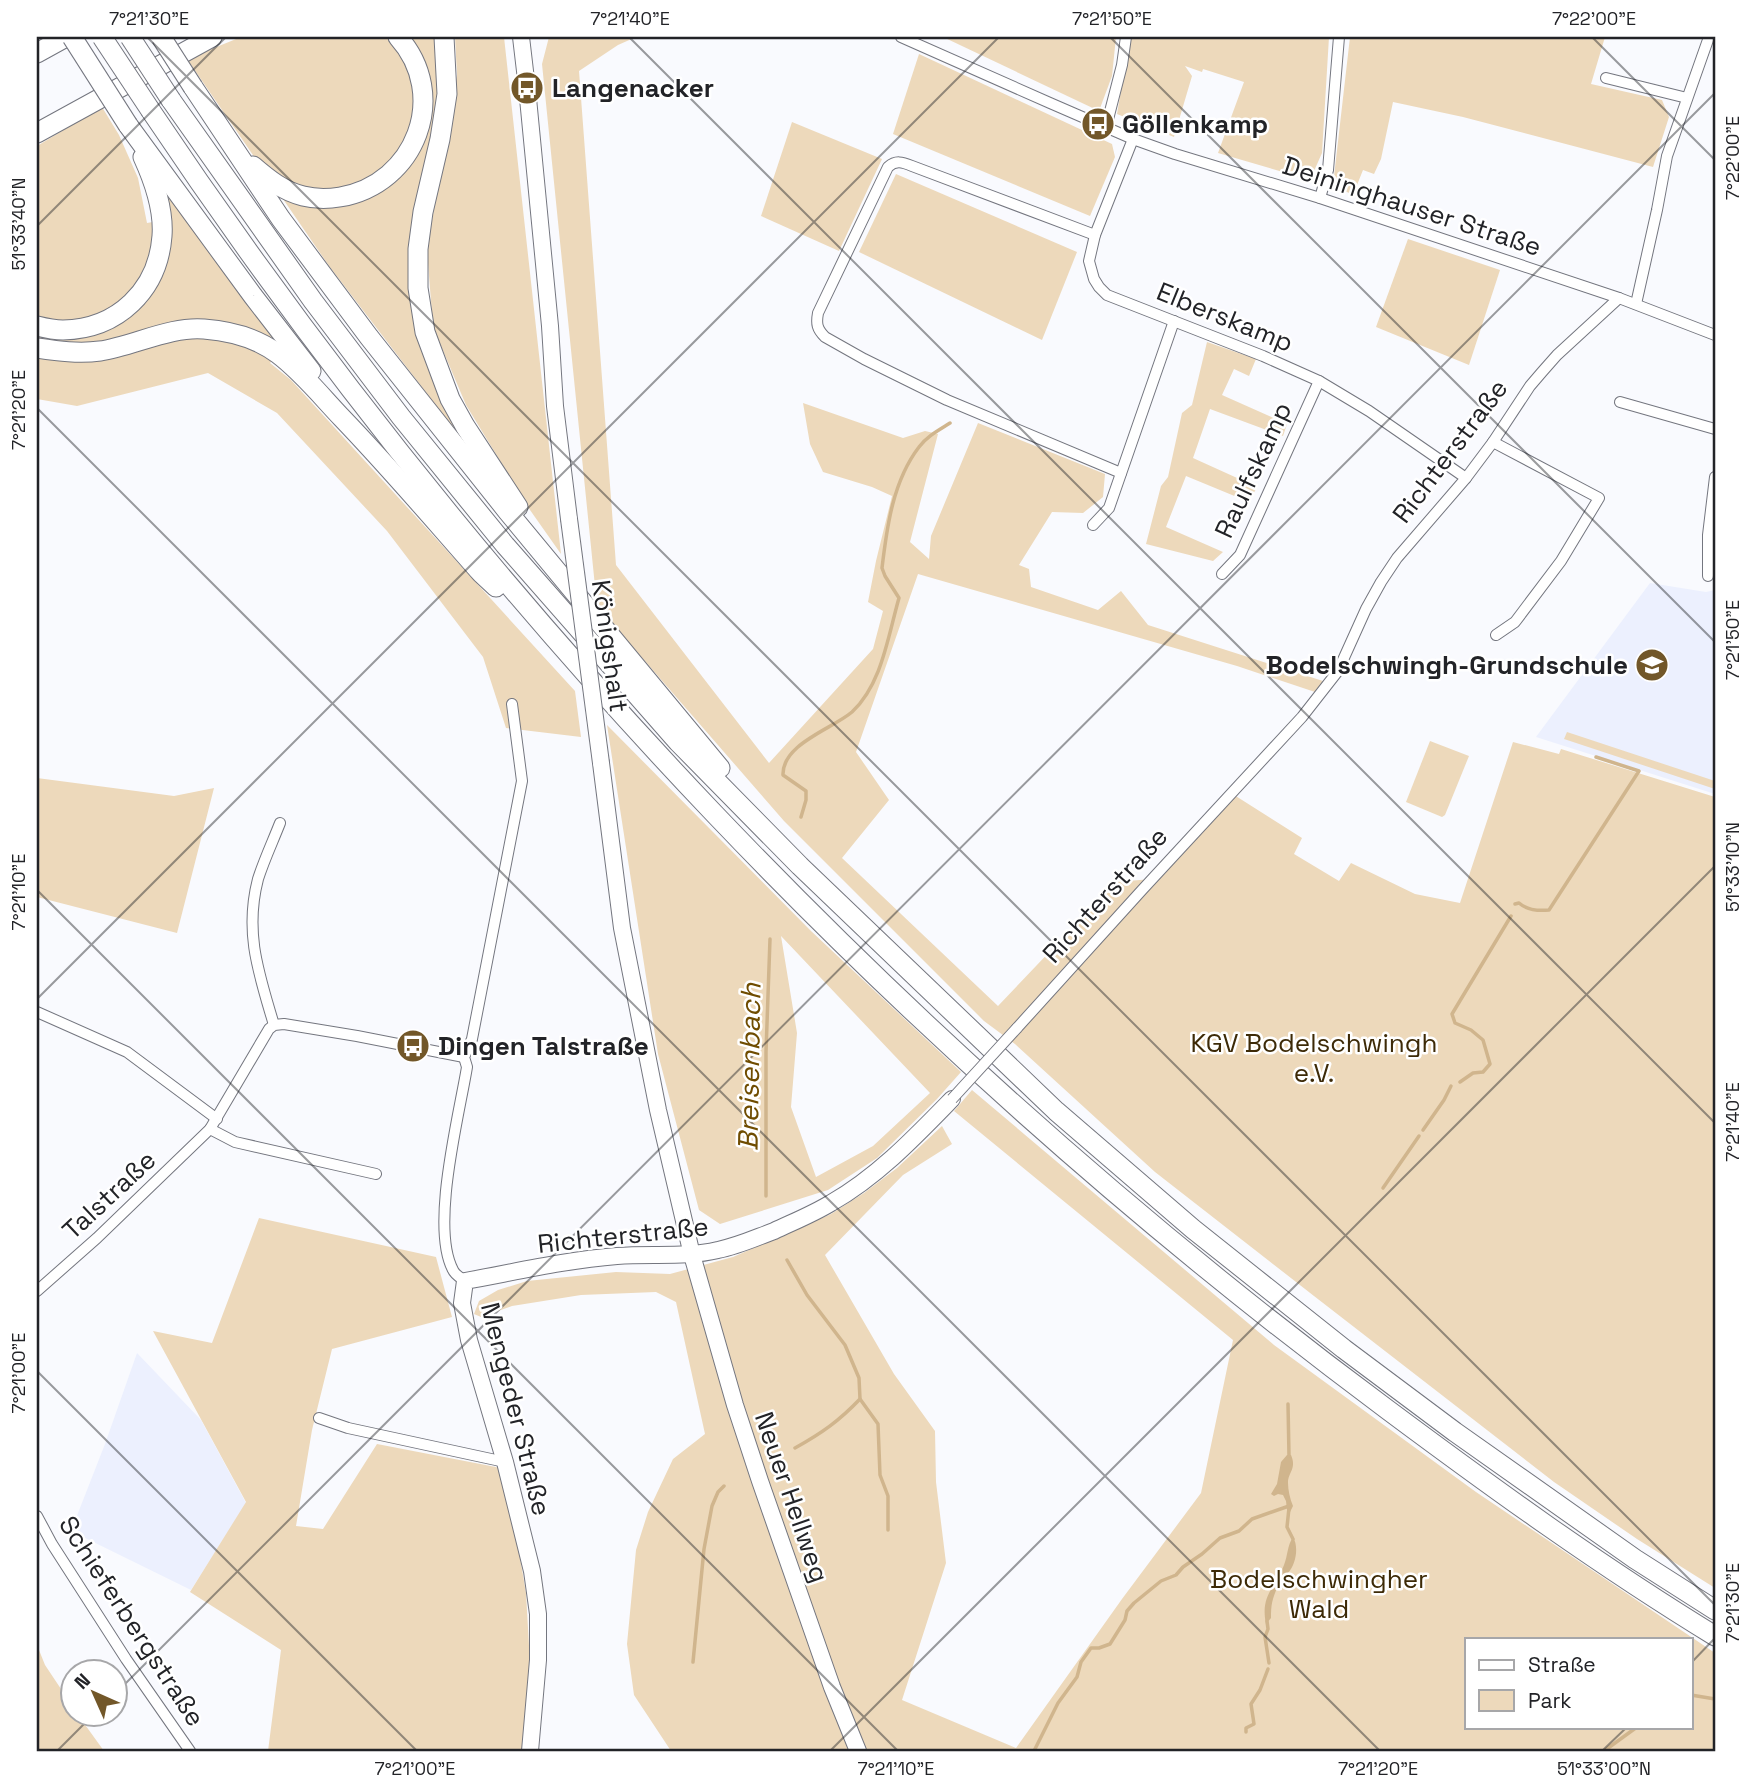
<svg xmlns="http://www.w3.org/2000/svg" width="1752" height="1788" font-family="'Space Grotesk',sans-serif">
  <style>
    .built { fill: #ecf0fe }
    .green { fill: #edd9bb; fill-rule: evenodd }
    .water { fill: #d0b58d }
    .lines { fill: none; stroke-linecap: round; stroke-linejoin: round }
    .stream { stroke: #d0b58d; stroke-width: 3.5 }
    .street-casing { stroke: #74767f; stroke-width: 12 }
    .secondary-casing { stroke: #74767f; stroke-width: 18 }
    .highway-casing { stroke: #74767f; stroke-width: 21 }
    .street { stroke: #fff; stroke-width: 10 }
    .secondary { stroke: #fff; stroke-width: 16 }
    .highway { stroke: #fff; stroke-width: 19 }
    .street-bridge-casing { stroke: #74767f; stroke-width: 12; stroke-linecap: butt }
    .secondary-bridge-casing { stroke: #74767f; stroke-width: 18; stroke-linecap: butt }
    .highway-bridge-casing { stroke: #74767f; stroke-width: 21; stroke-linecap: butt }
    .street-bridge { stroke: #fff; stroke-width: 10 }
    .secondary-bridge { stroke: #fff; stroke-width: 16 }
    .highway-bridge { stroke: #fff; stroke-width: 19 }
    .ticks { fill: none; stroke: #222327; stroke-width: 2; stroke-opacity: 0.45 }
    .labels { text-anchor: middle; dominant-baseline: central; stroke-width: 5; stroke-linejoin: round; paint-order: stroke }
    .poi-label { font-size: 26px; font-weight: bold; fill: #222327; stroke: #fff; text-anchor: start }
    .street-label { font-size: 26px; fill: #222327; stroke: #fff }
    .park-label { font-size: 26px; fill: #3d2a07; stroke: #fff }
    .water-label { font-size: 28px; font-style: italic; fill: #6f4c00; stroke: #fff }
    .neatline { fill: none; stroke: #222327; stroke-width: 2.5 }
    .ticks-label { font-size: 18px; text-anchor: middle; fill: #222327 }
  </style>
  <rect width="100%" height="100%" fill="#f9fafe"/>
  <g class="built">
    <polygon points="1650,583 1706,592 1715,590 1715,794 1536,737"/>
    <polygon points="137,1353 201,1420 246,1503 191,1590 71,1531 105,1444"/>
  </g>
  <g class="green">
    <polygon points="241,37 437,37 440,92 414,312 487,472 329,266 187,59"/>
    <polygon points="455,37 504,37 561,554 530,510 466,405 433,327 427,250 457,75"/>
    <polygon points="549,37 636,37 618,45 579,71 616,565 769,763 873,649 883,611 868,602 876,561 892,496 872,487 823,472 810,444 803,403 903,438 925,431 938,434 910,542 929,559 931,536 978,423 1105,474 1103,497 1083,513 1052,512 1019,565 1029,569 1031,587 1098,610 1121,591 1148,625 1323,681 1321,694 1237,666 918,574 856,752 889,800 842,858 998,1006 1116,882 1152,879 1231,793 1302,838 1294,854 1339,881 1351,863 1415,894 1460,903 1513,742 1559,754 1561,749 1715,797 1715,1588 1637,1539 1554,1482 1314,1296 1155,1172 1015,1044 984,1021 784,821 597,606 542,64"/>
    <polygon points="943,37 1116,37 1112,76 1099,111"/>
    <polygon points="1130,37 1329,37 1322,153 1310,180 1218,153 1244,82 1203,69 1202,72 1185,66 1192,76 1174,137 1117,114"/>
    <polygon points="1350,37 1605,37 1591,84 1662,100 1669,117 1653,167 1463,117 1393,102 1381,159 1374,174 1363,170 1353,195 1333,185"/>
    <polygon points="919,54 1112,144 1115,157 1090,216 893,134"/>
    <polygon points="102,107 119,135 138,178 147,223 170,219 166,191 226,276 283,349 270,363 291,380 575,691 581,737 506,728 483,657 387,531 277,413 208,373 77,406 37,399 37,146"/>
    <polygon points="792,122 882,159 839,251 761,216"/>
    <polygon points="896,174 1077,252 1042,340 859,252"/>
    <polygon points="1408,239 1500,270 1469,365 1376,327"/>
    <polygon points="1207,342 1256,359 1249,376 1234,369 1222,395 1287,424 1283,436 1210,409 1193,458 1257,487 1249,502 1186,476 1166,527 1223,552 1213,561 1146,544 1161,486 1168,477 1182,413 1192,405"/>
    <path d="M607 725 811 931 961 1072 937 1099 877 1158 828 1190 720 1224 699 1210 658 1054ZM781 936 930 1093 873 1146 816 1177 791 1107 797 1033Z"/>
    <polygon points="1567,732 1715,781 1715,789 1564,739"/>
    <polygon points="1430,741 1469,756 1445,815 1442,817 1406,802"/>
    <polygon points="37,778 174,796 214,788 177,933 37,897"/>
    <path d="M972 1090 1274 1345 1476 1492 1715 1653V1751H671L634 1695 627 1644 636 1550 648 1512 673 1459 705 1434 676 1302 656 1292 581 1295 512 1306 481 1317 474 1314 479 1301 498 1290 527 1281 616 1272 670 1274 733 1257 831 1214 864 1193 897 1168 942 1126 952 1144 903 1175 825 1255 894 1374 935 1431 936 1482 946 1563 902 1700 1016 1748 1122 1599 1201 1493 1233 1340 954 1111ZM1467 1639H1691V1727H1467Z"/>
    <polygon points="259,1218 436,1257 452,1317 332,1349 312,1430 296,1526 323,1529 377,1444 501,1468 514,1522 526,1593 535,1751 268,1751 281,1650 190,1592 246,1502 153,1331 212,1343"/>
    <polygon points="37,1645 45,1665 73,1707 74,1714 78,1715 104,1751 37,1751"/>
  </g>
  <g class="water">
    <path d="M1287 1455H1291C1297 1469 1288 1472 1288 1483 1288 1490 1290 1499 1293 1506L1290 1512 1287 1510 1286 1501 1283 1495 1278 1494 1274 1496 1271 1494 1277 1484 1281 1462Z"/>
    <path d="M1293 1537C1299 1547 1296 1564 1288 1573 1284 1578 1280 1581 1278 1586 1272 1599 1271 1605 1271 1618L1266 1624C1260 1595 1275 1588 1284 1565 1288 1555 1287 1546 1293 1537Z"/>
  </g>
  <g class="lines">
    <g class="stream">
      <path d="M801 817 806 800V791L783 775C782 744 832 729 852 712 882 684 888 636 899 598L885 576 882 568C887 526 893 481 919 447 927 436 939 430 950 423"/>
      <path d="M1515 904 1519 903C1527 910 1539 911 1549 910L1639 771 1596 757"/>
      <polyline points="1460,1082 1473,1073 1483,1072 1490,1064 1483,1040 1471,1030 1455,1023 1452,1014 1511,916"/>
      <polyline points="1423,1130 1444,1100 1451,1086"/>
      <polyline points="1383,1188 1419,1136"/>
      <polyline points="766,1196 766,1052 770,939"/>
      <path d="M787 1260 807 1295 845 1345 859 1378 860 1399C839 1421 822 1433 795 1448"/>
      <polyline points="860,1399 878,1424 880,1475 888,1496 888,1530"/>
      <polyline points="1288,1404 1289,1456"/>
      <polyline points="1289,1508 1287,1527 1293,1539"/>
      <polyline points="1267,1621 1268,1629 1265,1637 1269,1663"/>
      <polyline points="693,1662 704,1549 712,1506 718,1492 724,1486"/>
      <polyline points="1691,1695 1715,1699"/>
      <polyline points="1246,1732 1246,1728 1254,1724 1251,1704 1260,1690 1268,1669"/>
      <polyline points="1034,1751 1058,1703 1077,1677 1081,1662 1091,1648 1099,1648 1110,1644 1125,1620 1127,1611 1134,1603 1161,1581 1176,1575 1183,1567 1202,1554 1220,1538 1239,1531 1252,1519 1289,1506"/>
      <polyline points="1604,1751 1637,1727"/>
    </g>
    <defs>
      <g id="street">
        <polyline points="901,37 1050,103 1133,139 1175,154 1320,198 1619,298 1715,335"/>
        <polyline points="1606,78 1687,98"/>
        <polyline points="1106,127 1122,65 1126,37"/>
        <polyline points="1133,139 1095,235 1089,261 1094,279 1099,287 1107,295 1263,356 1319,381 1369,411 1466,478"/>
        <polyline points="1320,198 1328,170 1339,37"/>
        <path d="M1095 235 912 166C902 162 896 160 888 167L818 313C816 324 817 329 825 337L864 359 947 400 1121 473"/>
        <polyline points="1636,304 1657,210 1667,156 1709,37"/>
        <polyline points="1620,402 1715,429"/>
        <polyline points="1493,442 1599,498 1561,561 1515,622 1496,635"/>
        <polyline points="1093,525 1109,508 1174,321"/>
        <polyline points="1222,574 1240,555 1319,381"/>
        <polyline points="1708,576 1708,535 1715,477"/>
        <polyline points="37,1012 127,1052 217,1119"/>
        <path d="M274 1025C259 974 244 933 258 879 264 860 273 841 280 823"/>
        <polyline points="1017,1028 1142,890 1302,717 1338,671 1366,609 1381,582 1397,558 1466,478 1493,442 1530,386 1542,372 1557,355 1619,298"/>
        <polyline points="210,1129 235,1142 376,1174"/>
        <path d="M465 1281C461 1278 455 1275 453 1270 430 1227 459 1116 467 1067L464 1057 472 1039 522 781 512 704"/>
        <polyline points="37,1291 97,1238 210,1129 269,1029 274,1025 284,1024 357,1036 464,1057"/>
        <polyline points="319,1418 348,1428 505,1462"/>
        <polyline points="37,1516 52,1544 126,1659 190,1751"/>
      </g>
      <g id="secondary">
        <polyline points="521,37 527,88 550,326 555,406 569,519"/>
        <polyline points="601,763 622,928 658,1110 692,1255 735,1405 760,1481 832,1687 858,1751"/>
        <path d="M530 1751 538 1660V1614L532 1571 505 1462 469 1340 462 1303 465 1281C515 1272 566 1260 617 1256 651 1253 685 1258 718 1250 738 1246 755 1238 774 1231 793 1222 813 1214 831 1203 878 1176 915 1137 952 1099"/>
      </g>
      <g id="highway">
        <polyline points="444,37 447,94 440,139 423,212 418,249 418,288 425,332 450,399 465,426 518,507"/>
        <polyline points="37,53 66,37"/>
        <polyline points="193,87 281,219 369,337 508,512 720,768"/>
        <polyline points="171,100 313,301 401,417 505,545 678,742 800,866 1056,1111 1193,1229 1344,1349 1455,1432 1635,1559 1715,1610"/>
        <path d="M151 111C485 610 906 1052 1388 1410 1494 1489 1602 1567 1715 1636"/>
        <polyline points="128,125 253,296 311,371"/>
        <polyline points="37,133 212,37"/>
        <path d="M253 166C268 179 283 191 303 196 315 199 328 199 340 197 416 184 450 95 398 37"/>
        <path d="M37 326C45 328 55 330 63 330 118 329 158 290 162 236 164 210 154 181 143 157"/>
        <path d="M37 348C58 351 79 354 100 351 133 346 171 326 204 329 230 331 257 338 278 354 302 372 322 397 342 418 390 468 435 521 481 573L496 587"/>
      </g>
    </defs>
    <use href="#street" class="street-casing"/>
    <use href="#secondary" class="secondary-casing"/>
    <use href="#highway" class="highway-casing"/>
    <use href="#street" class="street"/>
    <use href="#secondary" class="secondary"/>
    <use href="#highway" class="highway"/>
    <defs>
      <polyline id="street-bridge" points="952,1099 1017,1028"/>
      <polyline id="secondary-bridge" points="569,519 601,763"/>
      <g id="highway-bridge">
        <polyline points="72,37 128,125"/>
        <polyline points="102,37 151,111"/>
        <polyline points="130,37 171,100"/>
        <polyline points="161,37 193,87"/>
      </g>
    </defs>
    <use href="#street-bridge" class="street-bridge-casing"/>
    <use href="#secondary-bridge" class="secondary-bridge-casing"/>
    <use href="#highway-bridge" class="highway-bridge-casing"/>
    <use href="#street-bridge" class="street-bridge"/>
    <use href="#secondary-bridge" class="secondary-bridge"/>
    <use href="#highway-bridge" class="highway-bridge"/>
  </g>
  <path class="ticks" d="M147 37 1715 1605M629 37 1715 1123M1110 37 1715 642M1592 37 1715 160M37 226 226 37M37 408 1380 1751M37 890 898 1751M37 999 999 37M37 1371 417 1751M1691 1663 1715 1638M116 1693 1715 93M57 1751 94 1714M830 1751 1715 866M1602 1751 1627 1727"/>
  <defs>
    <symbol id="bus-disc" viewBox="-11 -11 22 22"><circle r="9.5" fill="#725729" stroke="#fff"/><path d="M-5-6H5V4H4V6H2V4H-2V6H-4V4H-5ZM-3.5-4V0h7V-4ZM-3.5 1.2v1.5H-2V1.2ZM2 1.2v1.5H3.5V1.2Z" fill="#fff"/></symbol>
    <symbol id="school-disc" viewBox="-11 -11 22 22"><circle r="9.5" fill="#725729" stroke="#fff"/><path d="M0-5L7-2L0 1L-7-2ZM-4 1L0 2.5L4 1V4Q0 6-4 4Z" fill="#fff"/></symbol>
  </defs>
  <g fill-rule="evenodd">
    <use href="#bus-disc" x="508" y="69" width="38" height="38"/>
    <use href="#bus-disc" x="1079" y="105" width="38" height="38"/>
    <use href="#school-disc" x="1633" y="646" width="38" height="38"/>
    <use href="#bus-disc" x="394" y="1027" width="38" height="38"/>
  </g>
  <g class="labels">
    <g class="poi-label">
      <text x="552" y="88">Langenacker</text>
      <text x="1122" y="124">Göllenkamp</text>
      <text x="1628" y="665" text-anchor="end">Bodelschwingh-Grundschule</text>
      <text x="438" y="1046">Dingen Talstraße</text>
    </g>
    <g class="street-label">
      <text transform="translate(1412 206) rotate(18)">Deininghauser Straße</text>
      <text transform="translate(1225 317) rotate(22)">Elberskamp</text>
      <text transform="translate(1450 451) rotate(-53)">Richterstraße</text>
      <text transform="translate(1253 470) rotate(-65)">Raulfskamp</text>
      <text transform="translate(610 646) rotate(82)">Königshalt</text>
      <text transform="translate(1105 895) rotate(-48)">Richterstraße</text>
      <text transform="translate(109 1195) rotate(-43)">Talstraße</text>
      <text transform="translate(623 1235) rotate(-6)">Richterstraße</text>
      <text transform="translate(516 1409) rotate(76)">Mengeder Straße</text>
      <text transform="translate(792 1497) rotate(71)">Neuer Hellweg</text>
      <text transform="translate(132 1621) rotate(57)">Schieferbergstraße</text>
    </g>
    <g class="park-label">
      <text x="1314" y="1043">KGV Bodelschwingh<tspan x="1314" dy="30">e.V.</tspan></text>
      <text x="1319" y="1579">Bodelschwingher<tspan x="1319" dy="30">Wald</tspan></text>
    </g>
    <g class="water-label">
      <text transform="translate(749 1067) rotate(-89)">Breisenbach</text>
    </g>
  </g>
  <rect width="1752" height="1788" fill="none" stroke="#ffffff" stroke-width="77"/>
  <rect x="1465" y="1638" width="228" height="91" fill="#ffffff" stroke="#a7a7a9" stroke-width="2"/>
  <rect x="1479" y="1660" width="35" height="10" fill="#ffffff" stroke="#a7a7a9" stroke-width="2"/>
  <text x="1528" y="1672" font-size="21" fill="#222327">Straße</text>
  <rect x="1479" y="1690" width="35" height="21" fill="#edd9bb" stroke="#a7a7a9" stroke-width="2"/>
  <text x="1528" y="1708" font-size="21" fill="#222327">Park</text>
  <g transform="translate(94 1693) rotate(315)"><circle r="33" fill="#ffffff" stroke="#a7a7a9" stroke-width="2"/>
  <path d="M0-5L12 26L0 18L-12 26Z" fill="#725729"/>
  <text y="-10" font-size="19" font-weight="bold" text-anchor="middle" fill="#222327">N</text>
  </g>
  <rect x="38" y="38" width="1676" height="1712" class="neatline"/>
  <g class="ticks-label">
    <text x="149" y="25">7°21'30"E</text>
    <text x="630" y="25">7°21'40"E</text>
    <text x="1112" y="25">7°21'50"E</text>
    <text x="1594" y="25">7°22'00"E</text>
    <text transform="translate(1733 158) rotate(-90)" y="6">7°22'00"E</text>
    <text transform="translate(19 224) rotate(-90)" y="6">51°33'40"N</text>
    <text transform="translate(19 410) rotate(-90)" y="6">7°21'20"E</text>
    <text transform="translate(1733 640) rotate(-90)" y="6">7°21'50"E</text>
    <text transform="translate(1733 867) rotate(-90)" y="6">51°33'10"N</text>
    <text transform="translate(19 892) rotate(-90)" y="6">7°21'10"E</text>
    <text transform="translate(1733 1122) rotate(-90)" y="6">7°21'40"E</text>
    <text transform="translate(19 1373) rotate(-90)" y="6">7°21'00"E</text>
    <text transform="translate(1733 1603) rotate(-90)" y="6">7°21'30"E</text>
    <text x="415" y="1775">7°21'00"E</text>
    <text x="896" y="1775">7°21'10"E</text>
    <text x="1378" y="1775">7°21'20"E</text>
    <text x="1604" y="1775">51°33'00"N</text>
  </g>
</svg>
